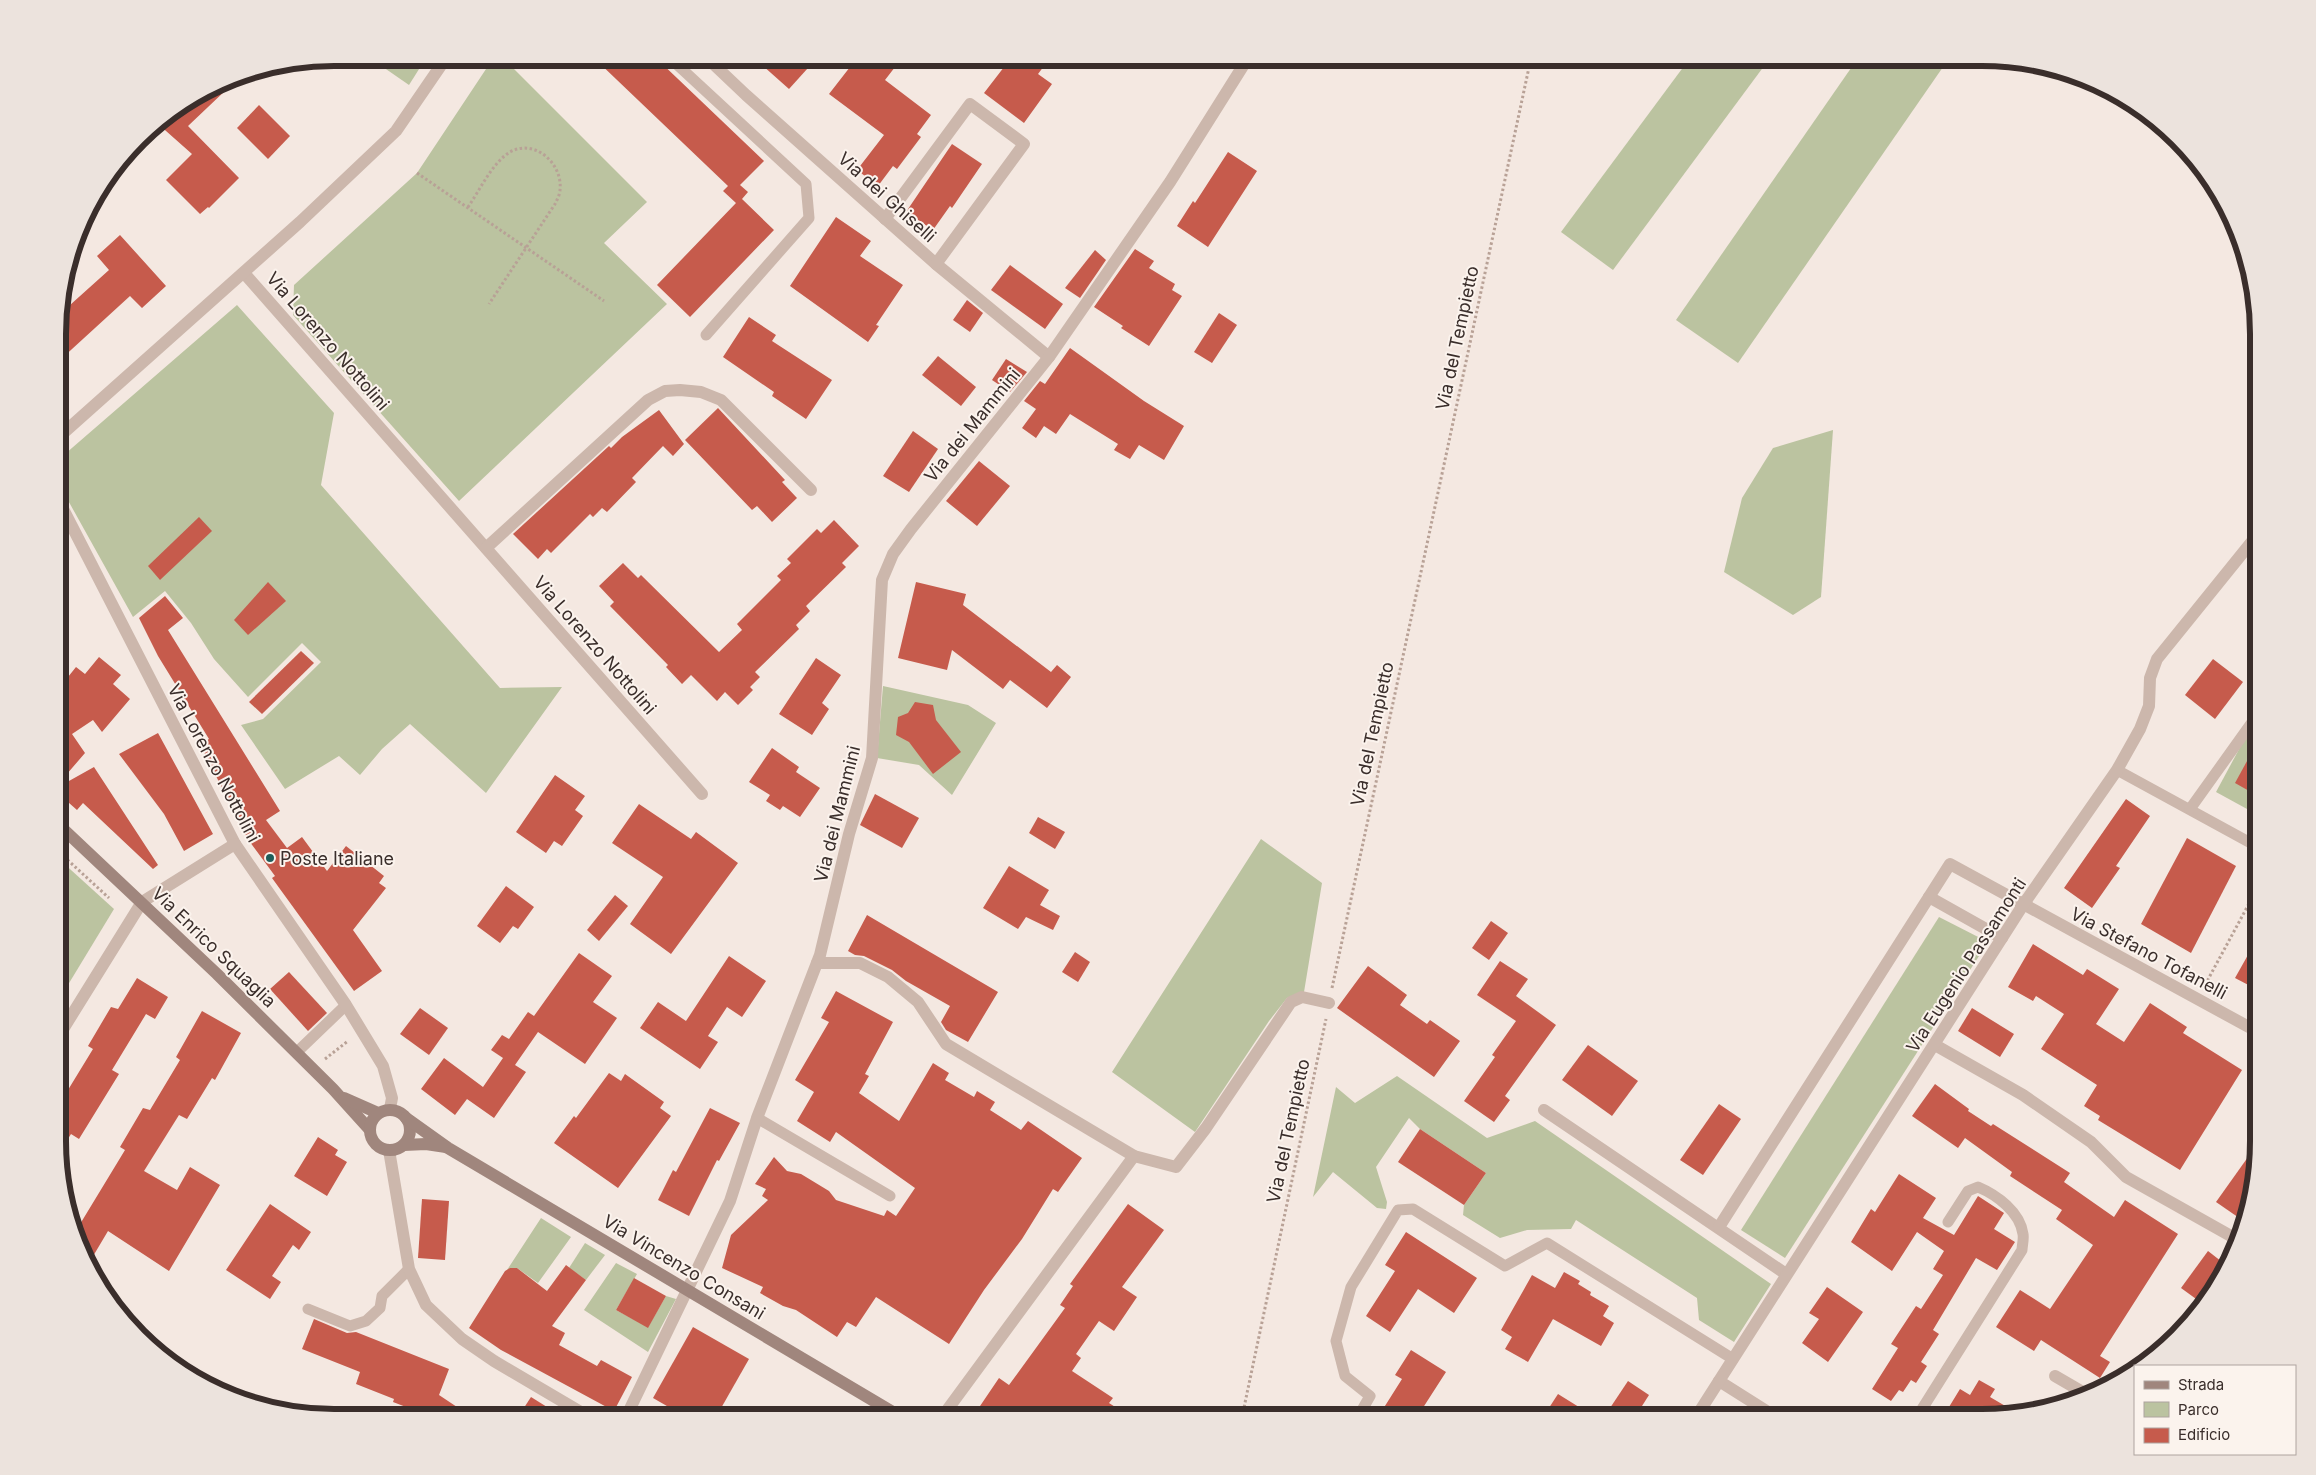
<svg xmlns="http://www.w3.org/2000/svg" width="2316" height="1475" font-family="Inter,sans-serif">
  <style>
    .green { fill: #bbc3a0 }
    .building { fill: #c65b4c }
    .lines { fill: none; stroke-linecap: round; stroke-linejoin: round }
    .path { stroke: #b8a196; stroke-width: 3; stroke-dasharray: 2.5 2.5; stroke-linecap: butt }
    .lane { stroke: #ccb7ac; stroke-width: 11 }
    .street { stroke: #ccb7ac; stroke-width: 12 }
    .secondary { stroke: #a0867d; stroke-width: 12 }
    .poi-dot { fill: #1f5d5a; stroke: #fbf3ed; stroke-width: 2 }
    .labels { text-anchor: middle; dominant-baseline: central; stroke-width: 4; stroke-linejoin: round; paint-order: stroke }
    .street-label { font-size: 18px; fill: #3a2e2b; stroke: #fbf3ed }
    .poi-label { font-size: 18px; fill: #3a2e2b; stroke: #fbf3ed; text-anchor: start }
    .rim { fill: none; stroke: #3a2e2b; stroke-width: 6 }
  </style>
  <rect width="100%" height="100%" fill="#f4e8e1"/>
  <g class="green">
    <polygon points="370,58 426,58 409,85"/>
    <polygon points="1690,58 1770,58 1613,270 1561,232"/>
    <polygon points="1858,58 1930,58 1943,67 1738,363 1676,320"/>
    <polygon points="505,60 647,202 604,243 667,304 459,501 293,315 294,285 417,173 490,63"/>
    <polygon points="237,305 334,413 321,485 500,688 562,687 486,793 410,724 382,749 360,775 339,756 285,789 241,725 263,719 321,662 302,643 248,697 214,659 191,623 165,591 133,617 60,486 60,460 65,454"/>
    <polygon points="1833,430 1821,597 1793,615 1724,572 1742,498 1773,448"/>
    <polygon points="883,686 968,705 996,723 952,795 919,765 877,758"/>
    <polygon points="2258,714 2258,815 2216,792"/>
    <polygon points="1261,839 1322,883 1304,992 1287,998 1269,1021 1195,1132 1112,1072"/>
    <polygon points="60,860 114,909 60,998"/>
    <polygon points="1939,917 1988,942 1785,1258 1741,1230"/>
    <polygon points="1397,1076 1487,1138 1535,1121 1771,1284 1734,1342 1699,1320 1697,1298 1576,1220 1571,1229 1527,1230 1500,1238 1463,1215 1464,1205 1486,1173 1420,1129 1409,1118 1376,1167 1387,1202 1386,1209 1377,1208 1333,1172 1313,1197 1336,1087 1355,1103"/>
    <polygon points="541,1218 571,1237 538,1283 517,1268 507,1270"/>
    <polygon points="585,1243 605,1255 586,1280 569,1268"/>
    <polygon points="616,1263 637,1274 616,1310 648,1327 666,1296 676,1299 648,1352 584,1310"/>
  </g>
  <g class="building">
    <polygon points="594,58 656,58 764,161 740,185 748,192 742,199 774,230 690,317 657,285 736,203 723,191 728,186"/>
    <polygon points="754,58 817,58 789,89"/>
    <polygon points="857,58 902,58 885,80 931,115 917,134 921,137 897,169 893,166 878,186 857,170 884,135 829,94"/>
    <polygon points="1011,58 1033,58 1044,66 1038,74 1052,84 1024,123 984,93"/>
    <polygon points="222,83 227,89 188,126 239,178 209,208 208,207 200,214 166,180 192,154 157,123"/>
    <polygon points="259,105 290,136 268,159 237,128"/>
    <polygon points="952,144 982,164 952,208 950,206 933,230 906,212"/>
    <polygon points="1228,152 1257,171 1208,247 1177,226 1193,201 1195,203"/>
    <polygon points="836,217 871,241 860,256 903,285 876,325 879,326 868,342 790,286"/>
    <polygon points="120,235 166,286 142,308 130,296 60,360 60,314 109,270 97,256"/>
    <polygon points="1135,249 1154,261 1149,268 1175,284 1172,290 1182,296 1149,346 1121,328 1123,326 1094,307"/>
    <polygon points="1095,250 1106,260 1080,298 1065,288"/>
    <polygon points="1010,265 1063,304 1045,329 991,290"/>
    <polygon points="967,300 983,313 970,332 953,320"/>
    <polygon points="1219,313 1237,325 1212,363 1194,352"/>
    <polygon points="749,317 776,335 772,341 832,380 806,419 772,396 774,392 723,357"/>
    <polygon points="1070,348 1144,401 1184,426 1164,460 1139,445 1130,459 1114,450 1118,444 1070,414 1056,434 1044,426 1036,438 1022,428 1036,409 1024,401 1040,381 1045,384"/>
    <polygon points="938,356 976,387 961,406 922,375"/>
    <polygon points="1006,359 1027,372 1010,392 992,380"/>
    <polygon points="718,408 785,480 782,482 797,498 772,522 757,506 752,510 685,440"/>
    <polygon points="659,410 684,444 673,456 663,446 632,478 636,482 607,512 602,508 593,517 590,514 551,553 547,549 538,559 513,534 609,446 611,448 622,437"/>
    <polygon points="913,431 938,449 909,492 883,476"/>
    <polygon points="979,461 1010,486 977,526 946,501"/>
    <polygon points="199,517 212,531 160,580 148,566"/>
    <polygon points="834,520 859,546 842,563 846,567 806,606 810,611 796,625 799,629 755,672 760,677 750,687 753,690 738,705 725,692 717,701 691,675 682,684 666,667 668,665 610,606 614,602 599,586 623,563 638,578 641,575 719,652 742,630 737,624 781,580 777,576 791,563 787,559 817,529 821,533"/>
    <polygon points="268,582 286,601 248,635 234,620"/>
    <polygon points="916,582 966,594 963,605 1051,672 1057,665 1071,677 1047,708 1010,680 1003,689 952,650 947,670 898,658"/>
    <polygon points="165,596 183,618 168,630 280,811 266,820 287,848 302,837 327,871 346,846 384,876 379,883 386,888 353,930 382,971 354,991 272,878 275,876 247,838 200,744 209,739 158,656 139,618"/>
    <polygon points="301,651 314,663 262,714 249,702"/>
    <polygon points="99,657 121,675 113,684 130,699 102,732 93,720 72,734 85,753 60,782 60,687 76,667 85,674"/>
    <polygon points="816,658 841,675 822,703 829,709 812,735 779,714"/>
    <polygon points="2213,659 2243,682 2215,719 2185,695"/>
    <polygon points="915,702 933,705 936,720 961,752 933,774 909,742 896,735 898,717 908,713"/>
    <polygon points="158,733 213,834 184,851 164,814 119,754"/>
    <polygon points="2258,741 2258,796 2235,783"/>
    <polygon points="772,748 799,767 796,772 820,788 800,817 783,806 780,810 766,801 770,795 749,782"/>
    <polygon points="94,767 158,865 153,869 83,803 77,810 60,795 60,786"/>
    <polygon points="555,775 585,796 575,810 583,816 562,846 554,841 546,853 516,832"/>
    <polygon points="875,794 919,818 902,848 860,825"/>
    <polygon points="2126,799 2150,816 2116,866 2120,868 2092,908 2064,888"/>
    <polygon points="639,804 691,839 696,832 738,863 671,954 630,924 663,877 612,843"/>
    <polygon points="1038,817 1065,832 1055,849 1029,833"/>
    <polygon points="2187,838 2236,866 2191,953 2141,924"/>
    <polygon points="1009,866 1049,890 1040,905 1060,916 1053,930 1026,917 1018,929 983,908"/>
    <polygon points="506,886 534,907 518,929 513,926 500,943 477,926"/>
    <polygon points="615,895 628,906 599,941 587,930"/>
    <polygon points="867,915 998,992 968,1042 946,1030 941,1022 950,1006 906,981 892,970 864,956 855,955 848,951"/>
    <polygon points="1491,921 1508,933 1489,960 1472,948"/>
    <polygon points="2258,937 2258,990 2235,978"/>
    <polygon points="2033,944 2083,975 2087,969 2119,989 2096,1024 2124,1042 2150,1003 2187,1027 2183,1033 2242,1070 2180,1170 2098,1120 2100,1116 2084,1106 2097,1085 2041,1049 2064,1014 2036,996 2033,1001 2008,987"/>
    <polygon points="1075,952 1090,962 1078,982 1062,972"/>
    <polygon points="579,953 612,976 593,1002 617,1018 585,1064 538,1032 515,1065 526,1072 494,1118 467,1099 455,1115 421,1089 444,1058 483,1087 503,1058 491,1050 502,1035 509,1039 528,1012 534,1016"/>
    <polygon points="729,956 766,981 742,1017 727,1007 708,1036 718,1042 700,1069 640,1028 658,1002 686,1021"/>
    <polygon points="1500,961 1528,979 1516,996 1556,1025 1505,1096 1510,1100 1494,1122 1464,1101 1495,1057 1492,1055 1516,1021 1477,995"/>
    <polygon points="1368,966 1407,995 1400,1005 1427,1024 1430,1020 1460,1041 1434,1077 1337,1008"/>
    <polygon points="289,972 327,1013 308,1031 270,989"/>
    <polygon points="137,978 168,997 155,1019 146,1014 112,1070 119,1074 79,1139 71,1134 60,1152 60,1103 93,1049 88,1046 111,1007 118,1009"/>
    <polygon points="836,991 893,1022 865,1074 869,1076 859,1093 899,1121 933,1063 949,1073 945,1080 974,1097 977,1091 995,1102 990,1110 1021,1130 1028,1121 1082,1158 1058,1192 1053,1189 1022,1239 984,1290 949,1344 876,1297 856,1327 847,1322 837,1337 796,1310 783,1306 760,1293 763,1287 722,1268 731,1235 768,1200 762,1196 766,1189 755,1184 774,1157 787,1171 801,1174 829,1191 836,1200 884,1216 887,1210 896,1216 915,1188 836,1132 830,1142 797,1121 814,1092 795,1080 829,1022 821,1018"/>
    <polygon points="420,1008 448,1028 429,1055 400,1034"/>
    <polygon points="1972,1008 2014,1034 2000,1057 1958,1031"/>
    <polygon points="202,1011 241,1033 215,1080 212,1078 187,1119 179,1115 144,1171 177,1190 190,1167 220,1185 169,1271 108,1231 89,1263 74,1234 125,1150 120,1147 143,1108 150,1110 180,1060 176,1057"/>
    <polygon points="1588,1045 1638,1081 1612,1116 1562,1080"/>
    <polygon points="609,1073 621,1081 625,1074 664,1102 660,1108 671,1116 618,1188 554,1143 574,1116 576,1118"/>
    <polygon points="1935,1084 1969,1109 1968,1111 1991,1126 1993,1124 2070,1173 2064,1182 2114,1217 2125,1200 2178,1234 2100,1356 2110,1362 2100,1378 2041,1340 2034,1351 1996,1327 2020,1290 2050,1309 2093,1245 2056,1219 2062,1210 2010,1176 2012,1172 1965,1138 1958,1148 1912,1116"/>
    <polygon points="1719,1104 1741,1119 1703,1175 1680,1160"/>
    <polygon points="710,1108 740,1123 719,1161 717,1160 689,1216 658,1200 673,1170 676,1172"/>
    <polygon points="1420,1129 1486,1173 1464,1205 1398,1162"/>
    <polygon points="318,1137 338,1150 335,1155 347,1162 327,1196 294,1176"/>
    <polygon points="2258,1143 2258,1158 2245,1222 2216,1202"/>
    <polygon points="1899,1174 1936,1198 1923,1218 1954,1235 1978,1196 2004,1213 1994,1229 2015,1242 1997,1270 1976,1258 1933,1330 1939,1334 1921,1362 1927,1366 1916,1383 1911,1380 1903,1392 1899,1390 1891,1401 1872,1389 1898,1348 1891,1344 1916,1306 1921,1309 1943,1275 1933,1269 1944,1251 1917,1232 1892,1271 1851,1242 1871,1209 1875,1212"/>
    <polygon points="422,1199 449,1201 445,1260 418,1258"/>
    <polygon points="270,1204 311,1232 299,1250 293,1245 272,1276 281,1282 270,1299 226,1270"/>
    <polygon points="1128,1204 1164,1230 1122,1287 1137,1297 1114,1331 1099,1321 1076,1354 1081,1358 1072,1371 1113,1398 1109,1403 1131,1417 990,1417 978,1409 999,1378 1009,1385 1065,1308 1060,1305 1073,1286 1070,1284"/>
    <polygon points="1406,1232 1477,1278 1454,1313 1418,1289 1390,1332 1366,1316 1395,1271 1385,1265"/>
    <polygon points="2208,1251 2226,1265 2212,1294 2203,1304 2181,1288"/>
    <polygon points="566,1265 586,1280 552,1326 565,1333 559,1345 597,1366 601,1360 632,1377 614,1411 501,1350 469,1328 505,1271 510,1268 517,1268 547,1291"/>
    <polygon points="1564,1272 1580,1281 1578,1284 1591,1292 1590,1295 1609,1306 1603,1316 1614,1323 1601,1346 1553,1319 1528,1362 1505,1349 1512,1337 1501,1330 1532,1275 1555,1288"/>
    <polygon points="634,1278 666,1296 648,1328 616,1310"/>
    <polygon points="1827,1287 1863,1312 1828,1362 1802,1343 1819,1319 1809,1313"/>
    <polygon points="314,1319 347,1333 356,1332 449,1369 439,1395 472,1417 432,1417 393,1402 394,1399 356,1384 360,1372 302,1349"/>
    <polygon points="693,1327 749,1359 716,1417 686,1417 653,1398"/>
    <polygon points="1411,1350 1446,1372 1417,1417 1378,1417 1402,1379 1395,1375"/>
    <polygon points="1979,1380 1995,1389 1990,1397 2019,1414 1999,1417 1966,1417 1949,1407 1960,1389 1970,1395"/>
    <polygon points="1628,1381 1649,1395 1635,1417 1604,1417"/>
    <polygon points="1558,1394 1595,1417 1543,1417"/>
    <polygon points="531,1397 563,1417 518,1417"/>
  </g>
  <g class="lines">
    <g class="path">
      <polyline points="417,173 604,301"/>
      <path d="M468 207C480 190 492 163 510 152 535 138 563 164 560 190 560 194 557 200 555 204L489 304"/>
      <polyline points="60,853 109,898"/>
      <polyline points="2205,985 2258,887"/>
      <polyline points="1332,988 1531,58"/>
      <polyline points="325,1059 348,1041"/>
      <polyline points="1242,1417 1326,1019"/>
    </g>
    <g class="lane">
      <polyline points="670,58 806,184 809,218 706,335"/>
      <polyline points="2134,104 2136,105"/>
      <polyline points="2117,770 2258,847"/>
      <polyline points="2190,809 2258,714"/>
      <polyline points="297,1052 346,1005"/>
      <polyline points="757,1118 890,1196"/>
      <polyline points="308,1309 350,1326 366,1321 380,1308 382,1296 409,1269"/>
      <polyline points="1358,1417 1370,1396 1345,1376 1336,1341 1351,1287 1398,1210 1413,1209 1505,1266 1547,1243 1733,1359"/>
      <path d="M1917 1417 2022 1250C2022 1246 2024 1239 2023 1234 2020 1212 1997 1195 1978 1187L1968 1191 1948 1222"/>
    </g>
    <g class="street">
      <polyline points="707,58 746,95 936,264 1049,357"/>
      <polyline points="885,219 970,104 1024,144 936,264"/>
      <polyline points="244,273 702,794"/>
      <polyline points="60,436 300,222 396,131 446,58"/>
      <polyline points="60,503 235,844 346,1005 383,1066 392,1098 390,1109"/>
      <polyline points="486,548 648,400 665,391 680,390 701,392 721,400 811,490"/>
      <polyline points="1929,897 2002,938"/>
      <polyline points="817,963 860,963 888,977 918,1002 946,1044 1134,1156 1176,1167 1206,1128 1291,1002 1302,997 1329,1003"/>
      <polyline points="60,1034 142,902 235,844"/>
      <polyline points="1935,1045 2023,1095 2091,1142 2126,1177 2238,1240"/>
      <polyline points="1544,1110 1786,1274"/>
      <polyline points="389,1150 409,1269 426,1305 462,1339 494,1361 589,1417"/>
      <polyline points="1719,1227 1950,864 2258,1032"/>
      <polyline points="2055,1376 2086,1394"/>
      <polyline points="1719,1381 1776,1417"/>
      <polyline points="626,1417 730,1201 757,1118 820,955 849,834 872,758 882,580 893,554 911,529 1049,357 1170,182 1248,58"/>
      <polyline points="942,1417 1134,1156"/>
      <polyline points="1696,1417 2023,905 2117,770 2140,729 2149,706 2150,678 2157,659 2258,534"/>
    </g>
    <g class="secondary">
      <polyline points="60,826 217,974 333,1089 370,1130"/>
      <polyline points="344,1098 378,1113"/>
      <circle cx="390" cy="1130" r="20"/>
      <polyline points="406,1118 448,1148 901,1417"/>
      <polyline points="404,1145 426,1144 446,1147"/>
    </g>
  </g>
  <circle class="poi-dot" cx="270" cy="858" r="5"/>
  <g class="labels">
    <g class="street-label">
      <text transform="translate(887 197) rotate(42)">Via dei Ghiselli</text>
      <text transform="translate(1457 338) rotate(-78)">Via del Tempietto</text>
      <text transform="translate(328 341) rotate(49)">Via Lorenzo Nottolini</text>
      <text transform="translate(972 425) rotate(-51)">Via dei Mammini</text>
      <text transform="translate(595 645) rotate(49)">Via Lorenzo Nottolini</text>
      <text transform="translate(1372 734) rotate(-78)">Via del Tempietto</text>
      <text transform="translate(214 763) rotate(62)">Via Lorenzo Nottolini</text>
      <text transform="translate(837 814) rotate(-76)">Via dei Mammini</text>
      <text transform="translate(214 947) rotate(44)">Via Enrico Squaglia</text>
      <text transform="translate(2149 953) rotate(28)">Via Stefano Tofanelli</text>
      <text transform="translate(1966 965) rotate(-57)">Via Eugenio Passamonti</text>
      <text transform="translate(1288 1131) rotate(-78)">Via del Tempietto</text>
      <text transform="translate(684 1267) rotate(31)">Via Vincenzo Consani</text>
    </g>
    <g class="poi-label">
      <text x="280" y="858">Poste Italiane</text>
    </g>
  </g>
  <path d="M0 0H2316V1475H0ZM334 66H1982A268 268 0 0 1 2250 334V1141A268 268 0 0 1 1982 1409H334A268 268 0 0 1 66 1141V334A268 268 0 0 1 334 66Z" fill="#ece3dd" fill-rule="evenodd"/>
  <path class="rim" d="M334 66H1982A268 268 0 0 1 2250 334V1141A268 268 0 0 1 1982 1409H334A268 268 0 0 1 66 1141V334A268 268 0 0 1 334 66Z"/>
  <rect x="2134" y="1365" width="162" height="90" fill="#fbf3ed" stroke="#aea49f"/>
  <rect x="2144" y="1381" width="25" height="8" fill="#a0867d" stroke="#aea49f"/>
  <text x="2178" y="1390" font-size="15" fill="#3a2e2b">Strada</text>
  <rect x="2144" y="1402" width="25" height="15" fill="#bbc3a0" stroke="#aea49f"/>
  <text x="2178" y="1415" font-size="15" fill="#3a2e2b">Parco</text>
  <rect x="2144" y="1428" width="25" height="15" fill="#c65b4c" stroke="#aea49f"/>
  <text x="2178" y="1440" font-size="15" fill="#3a2e2b">Edificio</text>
</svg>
